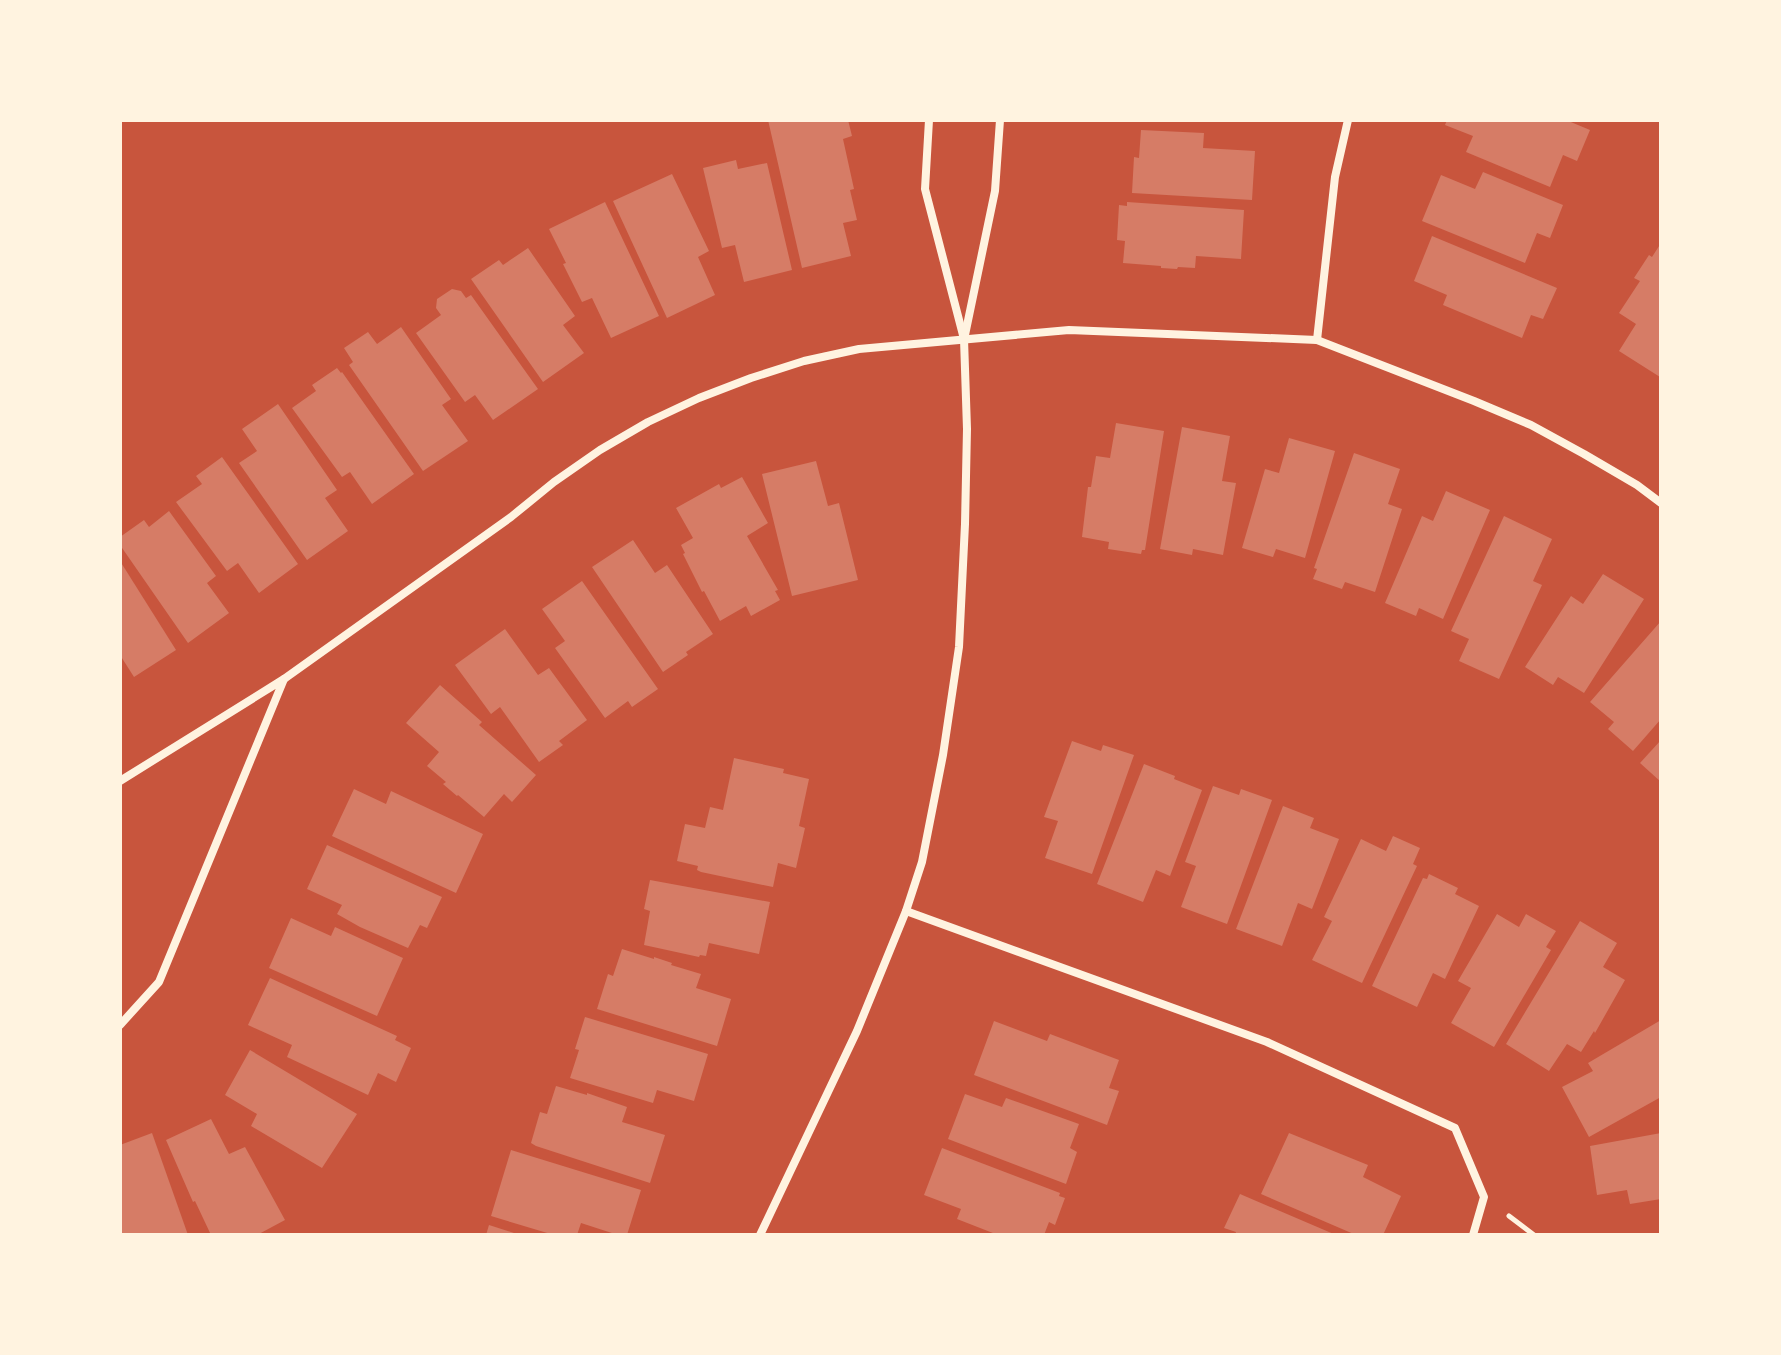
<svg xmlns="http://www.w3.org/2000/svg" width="1781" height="1355" font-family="'Source Sans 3',sans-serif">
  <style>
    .building { fill: #d67c66 }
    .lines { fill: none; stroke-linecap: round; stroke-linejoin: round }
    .path { stroke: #fff3e0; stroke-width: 5 }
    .minor { stroke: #fff3e0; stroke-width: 8 }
  </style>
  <rect width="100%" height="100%" fill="#c8553d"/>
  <g class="building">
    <polygon points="768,120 848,120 852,136 843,139 854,189 850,190 857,220 843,223 851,256 802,268"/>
    <polygon points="1447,120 1566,120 1590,130 1577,161 1563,155 1550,187 1466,152 1473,136 1445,125"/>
    <polygon points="1141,130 1204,133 1203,148 1255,151 1252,200 1132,193 1134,157 1139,158"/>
    <polygon points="736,160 738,169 767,163 792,270 744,282 735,245 722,248 703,168"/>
    <polygon points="1483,172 1563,205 1550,238 1537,233 1525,263 1422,221 1441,175 1475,189"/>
    <polygon points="672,174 709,251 698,257 715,295 667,318 613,201"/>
    <polygon points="605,202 659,316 611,338 592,298 582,302 563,264 566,263 549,229"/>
    <polygon points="1127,202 1244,210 1241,259 1196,256 1195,268 1178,267 1177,269 1161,268 1161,266 1123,263 1125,241 1117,240 1119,205 1127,206"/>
    <polygon points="1432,236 1557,288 1543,319 1531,315 1522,338 1443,305 1447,295 1414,281"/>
    <polygon points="1661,243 1661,375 1660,377 1619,351 1636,324 1619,313 1640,281 1634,278 1649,255 1652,257"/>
    <polygon points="528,248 575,316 563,325 584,353 543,382 471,279 499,260 503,265"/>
    <polygon points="452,289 461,291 466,298 471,295 538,389 493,420 475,395 465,402 416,333 441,315 436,308 437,299"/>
    <polygon points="401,327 451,399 442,405 468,441 423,471 349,365 353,362 344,348 368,332 377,344"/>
    <polygon points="337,368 341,373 342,372 414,474 372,504 350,472 342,477 292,408 316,391 312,385"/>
    <polygon points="278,404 337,490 325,498 348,531 307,560 239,463 257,451 242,429"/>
    <polygon points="1116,423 1164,431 1145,550 1142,550 1141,554 1108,549 1109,542 1082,537 1088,487 1091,487 1096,456 1110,458"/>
    <polygon points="1182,427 1230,436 1222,481 1236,483 1223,555 1193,549 1192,555 1160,549"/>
    <polygon points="1289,438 1335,451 1305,558 1276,549 1273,557 1242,548 1265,469 1279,473"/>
    <polygon points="1354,453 1400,469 1388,504 1402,509 1375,592 1345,582 1342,589 1313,579 1317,569 1314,568"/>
    <polygon points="222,457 298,564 259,593 238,563 227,571 176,502 202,484 196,476"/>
    <polygon points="816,461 828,506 839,503 858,580 792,596 762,474"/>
    <polygon points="742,477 768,523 747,536 778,590 775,591 780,600 751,616 746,606 720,621 704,591 702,592 683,554 685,553 681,545 693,538 676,508 719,484 721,488"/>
    <polygon points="1446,491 1490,510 1443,619 1419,608 1416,616 1385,603 1422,516 1433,521"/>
    <polygon points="169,511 216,576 207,583 229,613 188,643 120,545 120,537 144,520 149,527"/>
    <polygon points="1504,516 1552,539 1533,581 1542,585 1499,679 1459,661 1469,639 1451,631"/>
    <polygon points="633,540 655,573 667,565 713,634 686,652 688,655 663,672 592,567"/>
    <polygon points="120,561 176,650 134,677 120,655"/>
    <polygon points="1603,574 1644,599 1584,693 1558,677 1553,685 1525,667 1571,596 1583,604"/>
    <polygon points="582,581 658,689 632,707 628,701 605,718 555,648 565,641 542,609"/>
    <polygon points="1661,621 1661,719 1633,751 1608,729 1614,722 1590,702"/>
    <polygon points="505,629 538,675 549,668 587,720 559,741 563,745 539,762 500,707 491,714 455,665"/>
    <polygon points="440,685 482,722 479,725 536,775 512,802 504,794 484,817 458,795 457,796 443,784 446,782 427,766 439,752 406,723"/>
    <polygon points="1661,740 1661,782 1640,763"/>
    <polygon points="1072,741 1101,751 1103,745 1134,755 1092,874 1045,858 1058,821 1044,817"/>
    <polygon points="734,758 784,769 783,773 809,779 799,826 805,828 796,868 778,863 773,887 701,872 697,870 698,866 677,861 685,824 705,828 710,807 723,810"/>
    <polygon points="1144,764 1175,776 1174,779 1202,790 1170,876 1156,870 1143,902 1097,884"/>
    <polygon points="1213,786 1239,795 1241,789 1272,800 1227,924 1181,907 1196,866 1185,862"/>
    <polygon points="354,789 386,804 391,791 483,834 456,893 332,836"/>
    <polygon points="1283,806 1314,818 1310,828 1339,839 1312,909 1298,903 1282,946 1236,929"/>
    <polygon points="1393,836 1420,848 1413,864 1417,866 1362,983 1312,960 1332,921 1324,917 1361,839 1386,851"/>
    <polygon points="327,845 442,897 427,928 420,925 408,948 360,927 337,914 342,905 307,889"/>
    <polygon points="1429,874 1458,888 1455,894 1479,906 1445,979 1433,973 1417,1007 1372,986 1423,878 1427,879"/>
    <polygon points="650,880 770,902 759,954 709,943 706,956 700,955 699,957 644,945 650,911 644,909"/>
    <polygon points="1497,914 1519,927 1526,914 1556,931 1546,947 1551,950 1494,1047 1451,1023 1471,988 1458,981"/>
    <polygon points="291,918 331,936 335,927 403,958 377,1016 269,968"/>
    <polygon points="1580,921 1617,943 1603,967 1625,980 1595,1033 1594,1031 1581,1052 1567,1044 1549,1071 1506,1044"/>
    <polygon points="622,949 654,959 654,957 672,963 671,965 701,974 696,988 731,999 717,1046 597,1009 608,974 613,976"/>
    <polygon points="270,978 397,1036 395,1040 411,1048 396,1082 378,1073 368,1095 287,1057 292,1045 248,1025"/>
    <polygon points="585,1017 708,1054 694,1101 657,1090 653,1103 570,1078 579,1050 575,1049"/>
    <polygon points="1661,1020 1661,1097 1589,1137 1562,1087 1593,1071 1588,1063"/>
    <polygon points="994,1021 1047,1041 1050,1034 1119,1060 1109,1088 1119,1091 1107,1125 974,1075"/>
    <polygon points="250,1050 357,1114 322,1168 251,1126 257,1114 225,1095"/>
    <polygon points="556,1086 587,1095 587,1093 627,1107 622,1122 665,1135 650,1183 536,1146 531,1143 540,1112 547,1114"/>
    <polygon points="965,1094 1002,1107 1006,1098 1079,1124 1070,1148 1077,1152 1066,1184 948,1139"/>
    <polygon points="211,1119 229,1154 245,1147 285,1220 257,1235 211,1235 195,1201 193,1202 166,1140"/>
    <polygon points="152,1133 188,1235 120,1235 120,1145"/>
    <polygon points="1289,1133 1368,1165 1363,1177 1401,1196 1383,1235 1356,1235 1261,1194"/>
    <polygon points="1661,1133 1661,1199 1630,1204 1627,1190 1597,1195 1590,1146"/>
    <polygon points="942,1148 1060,1193 1059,1196 1065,1198 1055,1225 1049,1222 1044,1235 998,1235 957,1219 961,1209 924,1195"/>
    <polygon points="511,1150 641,1190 627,1235 618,1235 581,1223 577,1235 554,1235 491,1216"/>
    <polygon points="1240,1194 1336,1235 1235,1235 1236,1232 1224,1228"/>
    <polygon points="489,1225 517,1234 517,1235 486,1235"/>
  </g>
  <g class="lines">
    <polyline class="path" points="1509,1216 1534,1235"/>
    <g class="minor">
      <polyline points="965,335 995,191 1000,120"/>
      <polyline points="1317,340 1335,177 1348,120"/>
      <polyline points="284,679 511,517 554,482 600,450 648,422 699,398 751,378 804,361 859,349 1069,330 1317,340 1474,401 1531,425 1584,454 1637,485 1661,503"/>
      <polyline points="120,781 284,679 159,982 120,1025"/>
      <polyline points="906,911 1267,1042 1455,1128 1484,1197 1473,1235"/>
      <polyline points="760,1235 857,1031 906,911 922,862 943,755 959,647 965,524 967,429 964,339 925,189 929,120"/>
    </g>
  </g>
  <rect width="1781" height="1355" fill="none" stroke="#fff3e0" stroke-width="244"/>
</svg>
